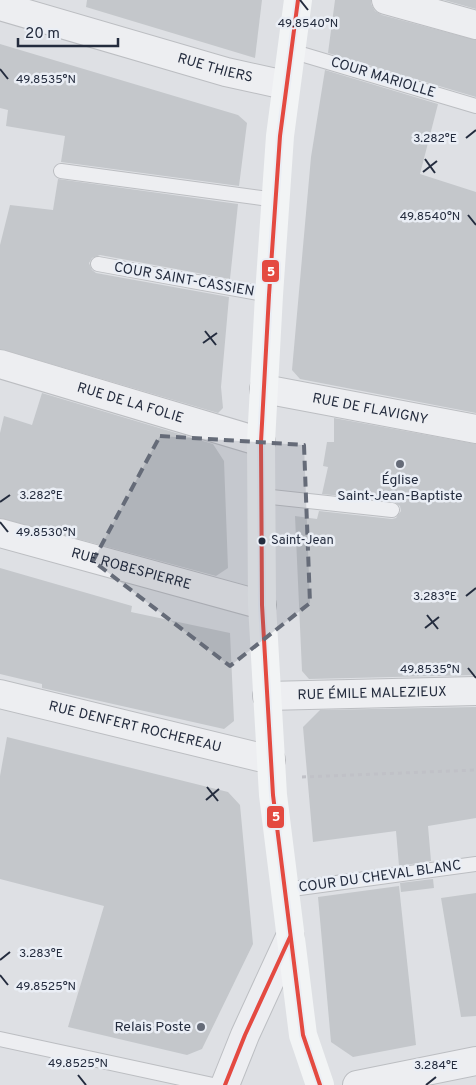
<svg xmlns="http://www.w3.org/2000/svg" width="476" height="1085" font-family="Overpass,sans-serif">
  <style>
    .building { fill: #c4c7cb }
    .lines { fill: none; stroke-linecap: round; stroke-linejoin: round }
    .service-casing { stroke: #bcbec2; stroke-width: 16 }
    .minor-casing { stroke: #bcbec2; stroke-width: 30 }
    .path { stroke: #c0c1c7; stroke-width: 3; stroke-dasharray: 4 4; stroke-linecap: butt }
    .service { stroke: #edeef1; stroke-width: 14 }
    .minor { stroke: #edeef1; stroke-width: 28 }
    .secondary { stroke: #f2f4f5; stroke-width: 28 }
    .bus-1-casing { stroke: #eaeef5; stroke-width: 8 }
    .bus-1 { stroke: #e44a41; stroke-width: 4 }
    .marked { fill: #656b78; fill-opacity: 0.2; stroke: #656b78; stroke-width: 4; stroke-dasharray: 10 6; stroke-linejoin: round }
    .ticks { fill: none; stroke: #242c3e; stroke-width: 2 }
    .poi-dot { fill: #656b78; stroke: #eaeef5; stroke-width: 2 }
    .bus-dot { fill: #242c3e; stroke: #eaeef5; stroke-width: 2 }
    .labels { text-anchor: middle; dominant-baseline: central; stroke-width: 5; stroke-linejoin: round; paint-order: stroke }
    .bus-label { font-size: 13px; fill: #242c3e; stroke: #eaeef5; text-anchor: start }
    .street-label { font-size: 14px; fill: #242c3e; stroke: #eaeef5 }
    .poi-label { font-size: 14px; fill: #242c3e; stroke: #eaeef5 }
    .ticks-label { font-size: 12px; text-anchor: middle; fill: #242c3e; stroke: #eaeef5; stroke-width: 5; stroke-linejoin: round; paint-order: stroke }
    .line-badge { stroke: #eaeef5; stroke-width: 2 }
    .badge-label { font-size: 14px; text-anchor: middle; font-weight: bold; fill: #fff }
  </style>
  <rect width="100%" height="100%" fill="#dee0e4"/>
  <g class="building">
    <polygon points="87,0 262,0 255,58 86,7"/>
    <polygon points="335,0 371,0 371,4 375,11 382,15 476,40 476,97 328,53"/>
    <polygon points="444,0 476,0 476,9"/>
    <polygon points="0,44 238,115 247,123 239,186 61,162 65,136 6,126 8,110 0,108"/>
    <polygon points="325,70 438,104 420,174 476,192 476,413 300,379 292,370 311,157"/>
    <polygon points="58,179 238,204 230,279 100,255 92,258 89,263 92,270 96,273 229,297 221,387 223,408 218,413 0,349 0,245 10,205 53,210"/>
    <polygon points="42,393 213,444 224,461 228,568 216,576 0,518 0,433 4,416 32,425"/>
    <polygon points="334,418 476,444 476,675 309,679 302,671 295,516 317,519 319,511 392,519 396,518 401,511 400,506 393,501 322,494 328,467 323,466 327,442 334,442"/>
    <polygon points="0,568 132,606 131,612 230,633 234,721 224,729 42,688 42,684 0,674"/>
    <polygon points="476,707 476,818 428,826 431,861 399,866 396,831 313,842 303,727 320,710"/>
    <polygon points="7,737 228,792 240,805 253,944 202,1049 187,1055 68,1027 104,906 0,879 0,776"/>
    <polygon points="433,879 434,888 401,892 400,883"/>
    <polygon points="399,886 416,1045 353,1057 331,1042 318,897"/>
    <polygon points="476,893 476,1016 461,1017 441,898"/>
  </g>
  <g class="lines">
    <defs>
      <g id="service">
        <polyline points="291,51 476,106"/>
        <polyline points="61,171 276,200"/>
        <polyline points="98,264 269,295"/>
        <polyline points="262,496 392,510"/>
        <polyline points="285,890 476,864"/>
        <polyline points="0,1039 213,1085"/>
      </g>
      <g id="minor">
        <polyline points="386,0 476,25"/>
        <path id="s1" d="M0 6 226 72 285 85"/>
        <path id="s2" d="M0 364 261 442"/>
        <path id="s3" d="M264 389 476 429"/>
        <path id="s4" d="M0 533 262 605"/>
        <path id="s5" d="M0 694 271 760"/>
        <path id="s6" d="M267 696 476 691"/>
        <polyline points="225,1085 245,1035 290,937"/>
        <polyline points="357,1085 476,1061"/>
      </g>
    </defs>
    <use href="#service" class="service-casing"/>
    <use href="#minor" class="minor-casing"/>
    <polyline class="path" points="302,777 476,770"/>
    <use href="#service" class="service"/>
    <use href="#minor" class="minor"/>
    <polyline class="secondary" points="298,0 280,136 269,295 261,442 262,605 273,795 303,1035 320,1085"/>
    <defs>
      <g id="bus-1">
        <polyline points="298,0 280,136 269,295 261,442 262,605 273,795 303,1035 320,1085"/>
        <polyline points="225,1085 245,1035 290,937"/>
      </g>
    </defs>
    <use href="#bus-1" class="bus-1-casing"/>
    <use href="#bus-1" class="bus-1"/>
  </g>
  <path class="marked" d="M160 436 304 445 310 603 230 666 93 561Z"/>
  <path class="ticks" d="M300 0 308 10M0 69 8 79M466 138 476 130M425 159 435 173M423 172 437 161M468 215 476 225M205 331 216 345M203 343 217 333M0 502 10 495M0 522 8 532M466 596 476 588M427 615 438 629M425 628 439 617M468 668 476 678M207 787 218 801M206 800 219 789M0 960 10 952M0 975 8 985M78 1075 86 1085M426 1085 436 1077"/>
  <g class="poi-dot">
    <circle cx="400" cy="464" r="5"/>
    <circle cx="201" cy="1027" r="5"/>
  </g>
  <circle class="bus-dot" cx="262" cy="541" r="4.5"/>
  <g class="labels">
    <g class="bus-label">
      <text x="271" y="541">Saint-Jean</text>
    </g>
    <g class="street-label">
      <text stroke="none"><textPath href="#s1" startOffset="224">RUE THIERS</textPath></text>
      <text transform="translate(383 78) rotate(17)">COUR MARIOLLE</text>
      <text transform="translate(184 280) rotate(10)">COUR SAINT-CASSIEN</text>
      <text stroke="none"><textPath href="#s2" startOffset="136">RUE DE LA FOLIE</textPath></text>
      <text stroke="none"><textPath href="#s3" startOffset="108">RUE DE FLAVIGNY</textPath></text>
      <text stroke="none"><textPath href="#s4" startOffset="136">RUE ROBESPIERRE</textPath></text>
      <text stroke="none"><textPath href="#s6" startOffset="105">RUE ÉMILE MALEZIEUX</textPath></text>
      <text stroke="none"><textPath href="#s5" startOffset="139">RUE DENFERT ROCHEREAU</textPath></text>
      <text transform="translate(380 877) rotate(-8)">COUR DU CHEVAL BLANC</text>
    </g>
    <g class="poi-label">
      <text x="400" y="480">Église<tspan x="400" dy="16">Saint-Jean-Baptiste</tspan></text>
      <text x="191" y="1027" text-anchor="end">Relais Poste</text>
    </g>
  </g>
  <g class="ticks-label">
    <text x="308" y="27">49.8540°N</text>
    <text x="46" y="83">49.8535°N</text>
    <text x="435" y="142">3.282°E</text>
    <text x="430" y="220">49.8540°N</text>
    <text x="41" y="499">3.282°E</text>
    <text x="46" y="536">49.8530°N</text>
    <text x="435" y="600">3.283°E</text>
    <text x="430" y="673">49.8535°N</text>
    <text x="41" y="957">3.283°E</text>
    <text x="46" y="990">49.8525°N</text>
    <text x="78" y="1067">49.8525°N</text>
    <text x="436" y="1069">3.284°E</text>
  </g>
  <g class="line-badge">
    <rect x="261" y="259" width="19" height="24" rx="5" fill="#e44a41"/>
    <rect x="266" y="805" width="19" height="24" rx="5" fill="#e44a41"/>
  </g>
  <g class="badge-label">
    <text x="271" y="276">5</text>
    <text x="276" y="821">5</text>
  </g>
  <path d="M18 38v8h100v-8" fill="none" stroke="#242c3e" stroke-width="2.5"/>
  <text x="25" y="38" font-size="15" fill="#242c3e" stroke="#eaeef5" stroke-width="4" paint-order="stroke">20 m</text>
</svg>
